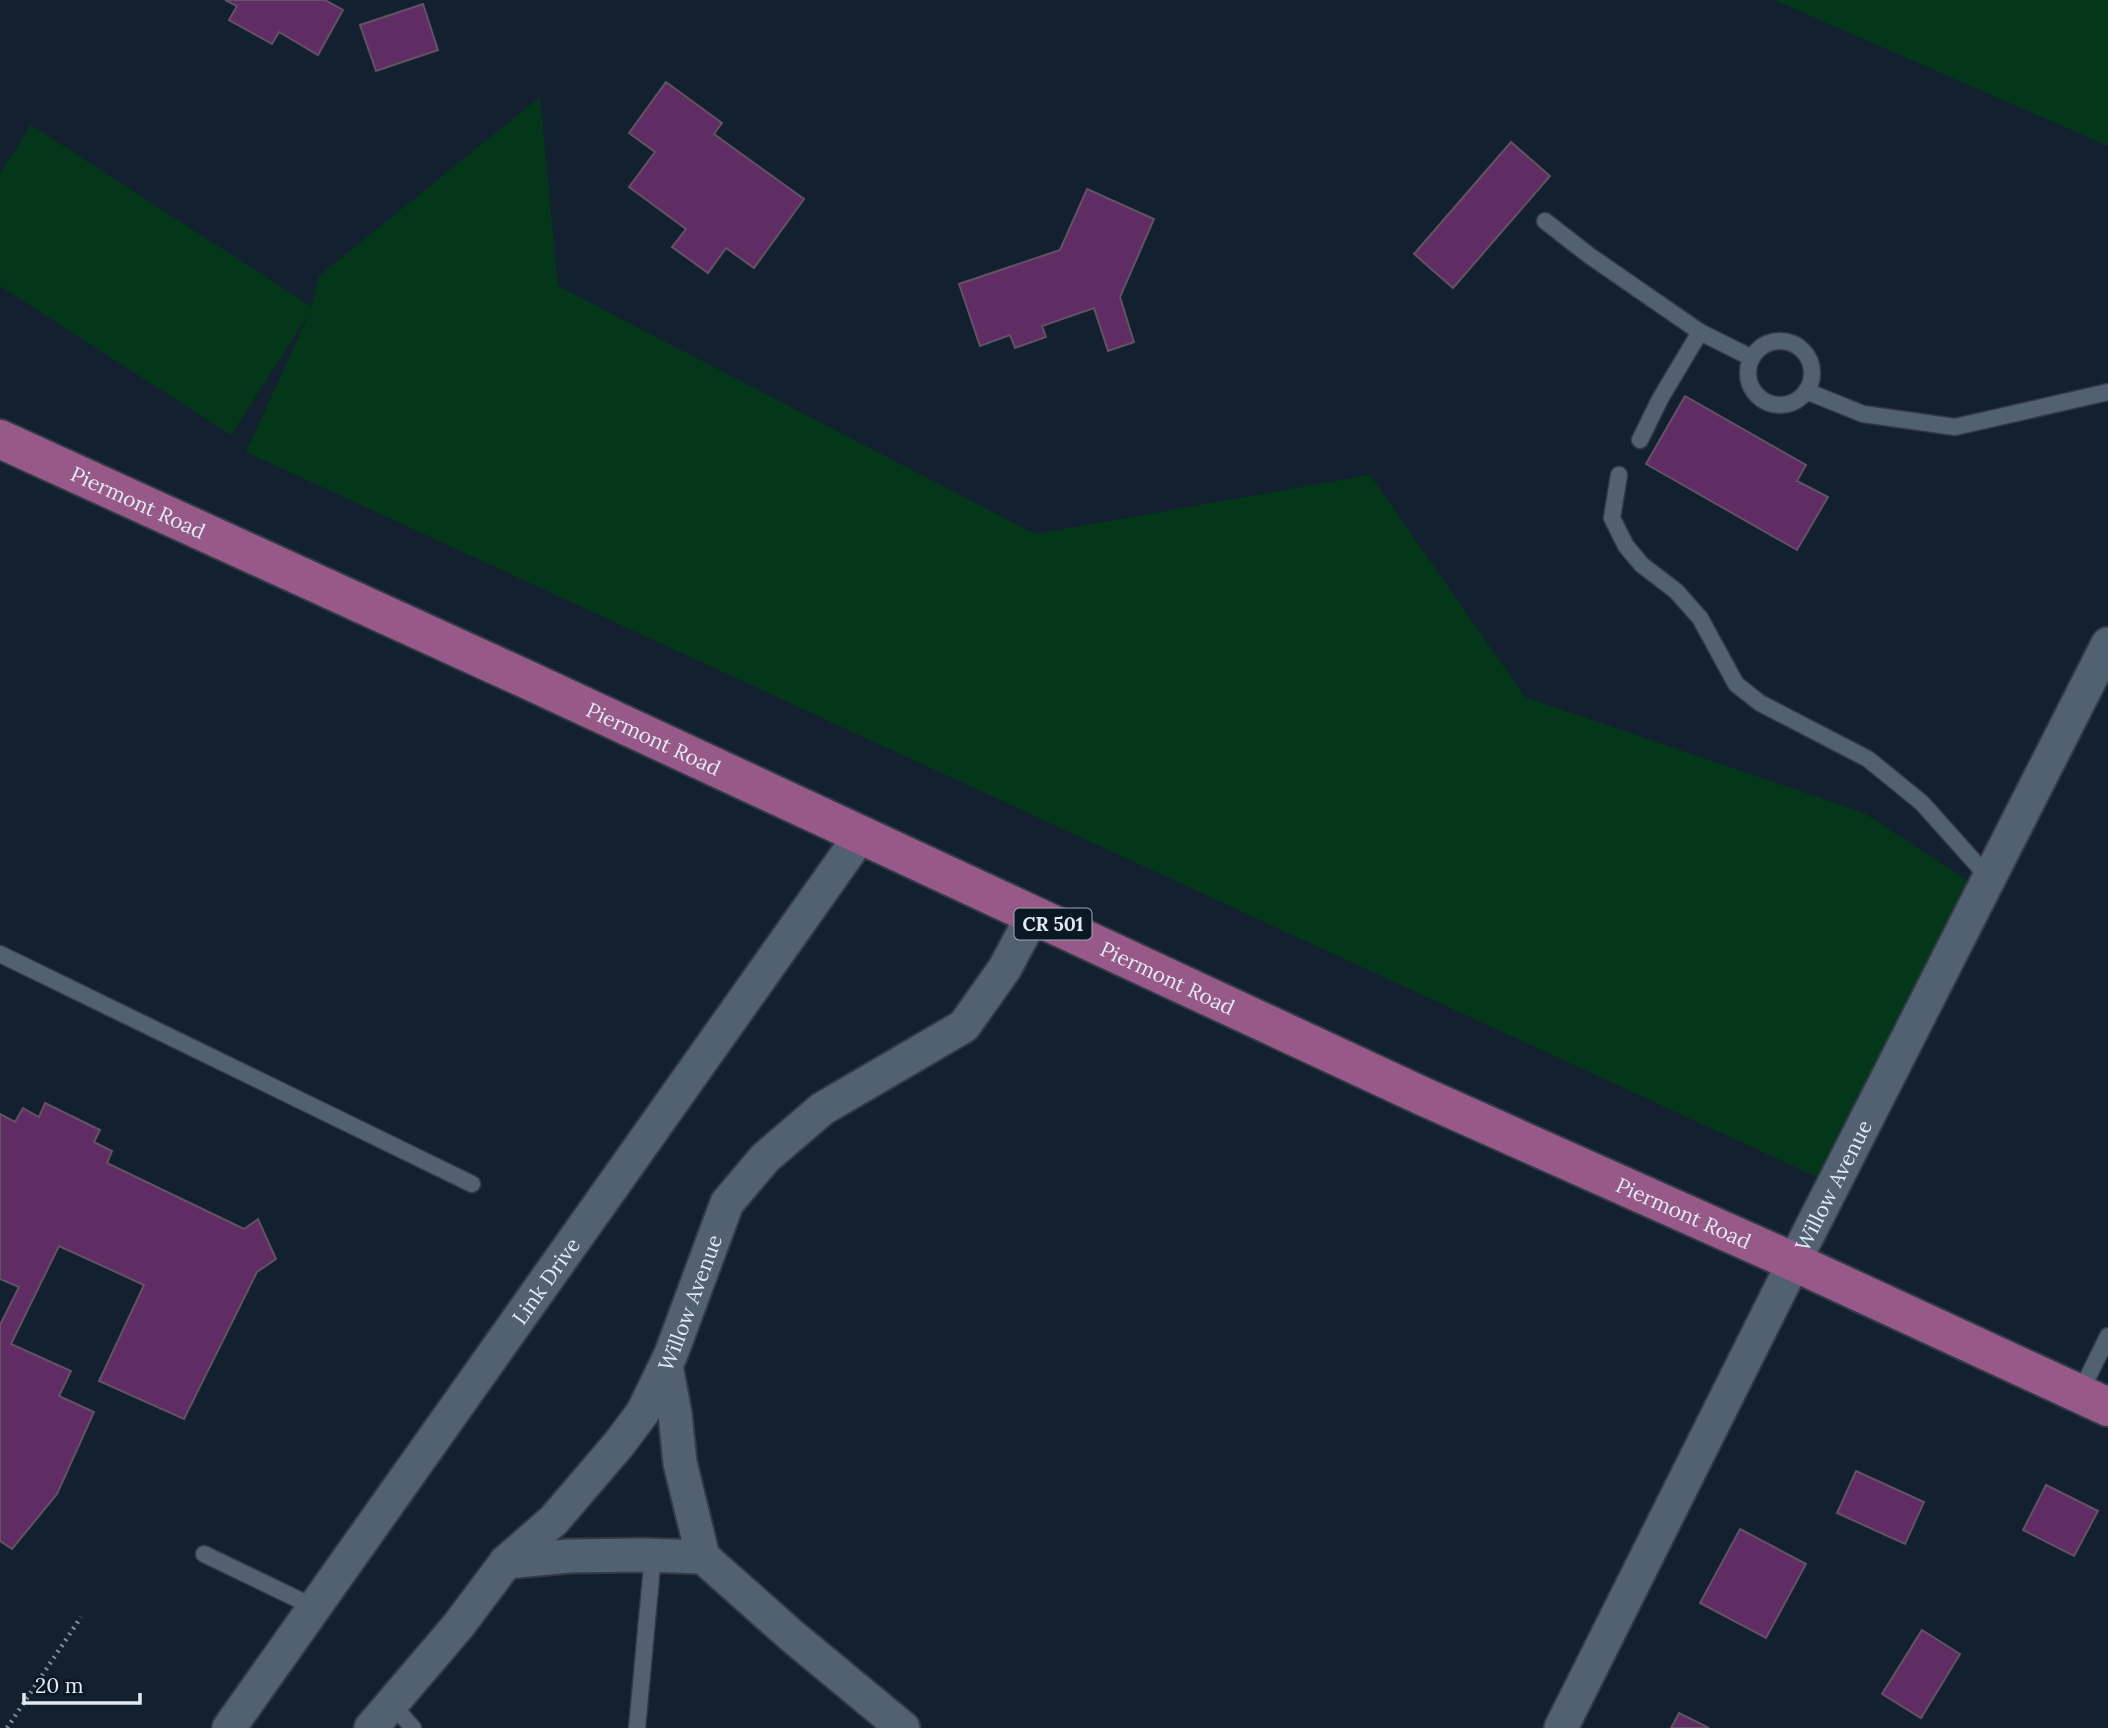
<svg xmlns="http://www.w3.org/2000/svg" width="2108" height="1728" font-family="Lora,serif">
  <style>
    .green { fill: #04361a }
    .building { fill: #602c64; stroke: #625262; stroke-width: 2 }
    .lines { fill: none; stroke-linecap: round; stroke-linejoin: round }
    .service-casing { stroke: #333a47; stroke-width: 19 }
    .minor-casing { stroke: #333a47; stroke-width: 37 }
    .primary-casing { stroke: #333a47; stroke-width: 42 }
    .path { stroke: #838e9b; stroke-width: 4.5; stroke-dasharray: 2 5; stroke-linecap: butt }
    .service { stroke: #526172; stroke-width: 16 }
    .minor { stroke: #526172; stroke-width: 33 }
    .primary { stroke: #965988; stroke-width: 38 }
    .labels { text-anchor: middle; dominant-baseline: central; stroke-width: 7; stroke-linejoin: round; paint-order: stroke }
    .shield { fill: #0a1725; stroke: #a0abb6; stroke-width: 2 }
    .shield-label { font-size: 19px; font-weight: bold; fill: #e1eaf4 }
    .street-label { font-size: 21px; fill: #e1eaf4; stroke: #0a1725 }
  </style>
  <rect width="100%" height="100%" fill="#13202f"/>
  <g class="green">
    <polygon points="1774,0 2108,0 2108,146"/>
    <polygon points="540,97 558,286 1035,534 1370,475 1525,697 1864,813 1994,898 1834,1185 246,452 309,314 231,435 0,286 0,173 31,125 312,307 319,276"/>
  </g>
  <g class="building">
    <polygon points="225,0 325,0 343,10 318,55 279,32 272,44 229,20 237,6"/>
    <polygon points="423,4 438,50 376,71 360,25"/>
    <polygon points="666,82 722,123 714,134 804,199 754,268 726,248 708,273 672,247 686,229 629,187 655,152 629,133"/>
    <polygon points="1511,142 1550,176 1453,288 1414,254"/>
    <polygon points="1087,189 1154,219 1120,297 1134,342 1108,351 1094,308 1042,326 1046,337 1015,348 1010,335 980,346 959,284 1060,250"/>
    <polygon points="1685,396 1806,465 1797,481 1828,497 1797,550 1646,464"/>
    <polygon points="45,1103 100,1130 94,1142 112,1151 107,1163 244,1229 258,1219 276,1259 257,1272 184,1419 99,1381 144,1285 59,1246 11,1344 71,1371 59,1396 94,1412 57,1494 12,1549 0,1541 0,1325 19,1287 0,1279 0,1114 15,1122 23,1108 39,1117"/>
    <polygon points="1856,1471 1924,1502 1905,1544 1837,1513"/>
    <polygon points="2046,1485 2098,1511 2074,1556 2023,1530"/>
    <polygon points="1740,1529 1806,1564 1766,1638 1700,1603"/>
    <polygon points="1922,1630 1960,1654 1921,1718 1882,1694"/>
    <polygon points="1679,1713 1709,1728 1671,1728"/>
  </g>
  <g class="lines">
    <defs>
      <g id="service">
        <polyline points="1545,221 1590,256 1700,332 1660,399 1640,440"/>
        <polyline points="1700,332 1752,358"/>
        <circle cx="1780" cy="373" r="32"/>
        <polyline points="1806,391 1863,414 1955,427 2108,392"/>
        <polyline points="1619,475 1612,518 1626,546 1642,565 1676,591 1700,618 1736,684 1760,703 1868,759 1922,803 1989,878"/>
        <polyline points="0,954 472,1184"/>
        <polyline points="2080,1393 2108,1336"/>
        <polyline points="204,1554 314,1607"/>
        <polyline points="392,1704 413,1728"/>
        <polyline points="637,1728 653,1555"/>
      </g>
      <g id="minor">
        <polyline points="666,1366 675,1414 680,1463 703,1557"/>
        <polyline points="506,1562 569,1556 642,1555 703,1557 792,1636 903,1728"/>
        <path id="s1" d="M229 1728 861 835"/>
        <path id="s2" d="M371 1728 458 1626 506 1562 554 1520 619 1444 643 1412 671 1354 727 1203 765 1158 822 1109 964 1026 1005 968 1033 915"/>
        <path id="s3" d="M1561 1728 1794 1262 2108 644"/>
      </g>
      <g id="primary">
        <path id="s4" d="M0 439 528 680 1420 1095 1794 1262 2108 1407"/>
      </g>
    </defs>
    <use href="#service" class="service-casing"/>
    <use href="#minor" class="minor-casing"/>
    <use href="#primary" class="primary-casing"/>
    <polyline class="path" points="7,1728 81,1617"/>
    <use href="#service" class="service"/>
    <use href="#minor" class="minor"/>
    <use href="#primary" class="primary"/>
  </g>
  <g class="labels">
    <rect class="shield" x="1014.5" y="908.5" width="77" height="31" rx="5"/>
    <g class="shield-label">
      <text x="1053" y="924">CR 501</text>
    </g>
    <g class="street-label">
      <text stroke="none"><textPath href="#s4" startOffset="152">Piermont Road</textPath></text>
      <text stroke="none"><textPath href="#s4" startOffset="719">Piermont Road</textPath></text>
      <text stroke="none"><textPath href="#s4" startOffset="1286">Piermont Road</textPath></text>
      <text stroke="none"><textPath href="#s3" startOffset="607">Willow Avenue</textPath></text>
      <text stroke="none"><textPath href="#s4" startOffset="1853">Piermont Road</textPath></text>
      <text stroke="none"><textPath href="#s1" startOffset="548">Link Drive</textPath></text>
      <text stroke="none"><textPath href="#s2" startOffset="537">Willow Avenue</textPath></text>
    </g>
  </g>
  <path d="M24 1693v10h116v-10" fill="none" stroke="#e1eaf4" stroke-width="3.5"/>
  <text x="35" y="1693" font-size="21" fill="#e1eaf4" stroke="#0a1725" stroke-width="5" paint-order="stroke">20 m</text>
</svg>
